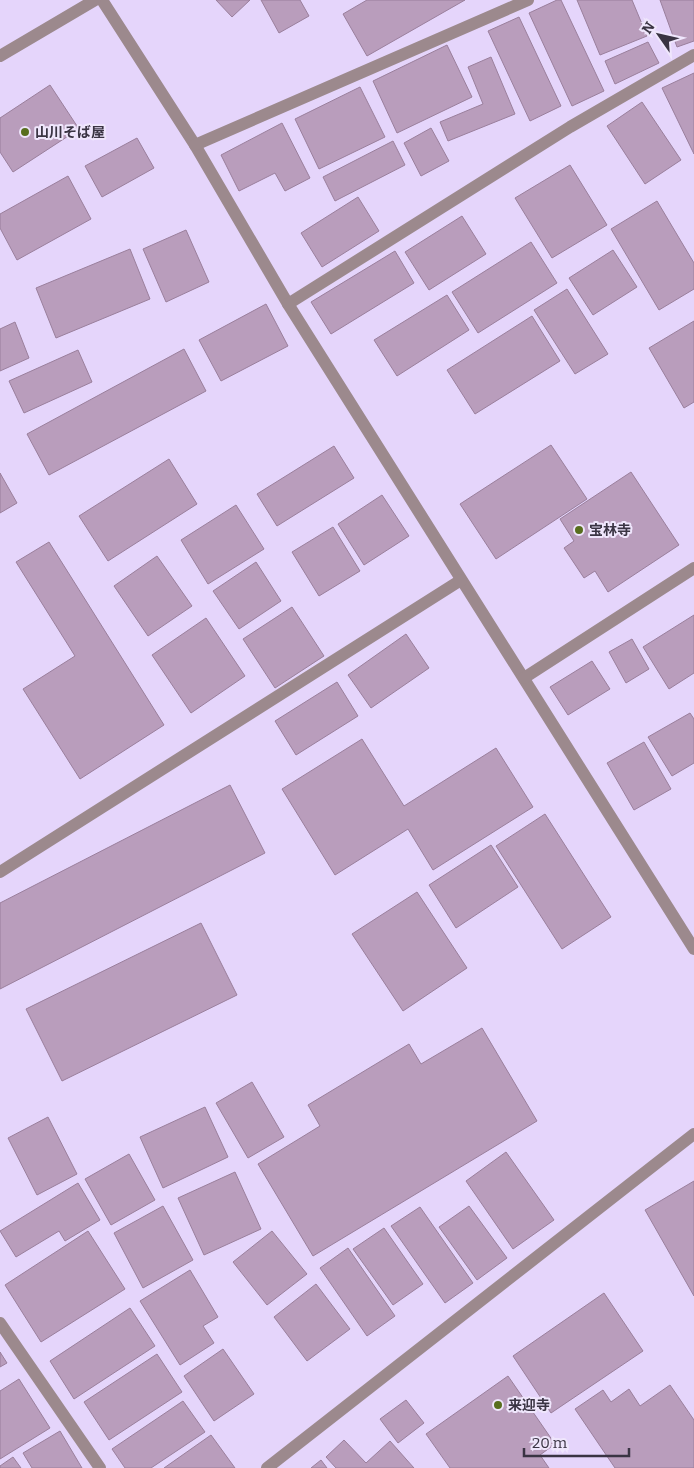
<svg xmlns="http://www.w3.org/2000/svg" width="694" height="1468" font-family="Bitter,'Noto Sans JP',serif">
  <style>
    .building { fill: #b99dbc; stroke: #9a7f9c }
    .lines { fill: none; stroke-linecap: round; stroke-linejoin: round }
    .minor { stroke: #9c898d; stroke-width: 12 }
    .poi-dot { fill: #586e1e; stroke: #efe6fc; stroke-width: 2 }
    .labels { text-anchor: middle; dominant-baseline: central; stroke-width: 4; stroke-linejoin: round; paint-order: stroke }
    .poi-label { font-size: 14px; font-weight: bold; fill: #3a3443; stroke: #efe6fc; text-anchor: start }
  </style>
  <rect width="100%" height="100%" fill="#e5d5fb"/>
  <g class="building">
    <polygon points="216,0 250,0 232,17"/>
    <polygon points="261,0 300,0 309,16 279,33"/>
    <polygon points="367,0 465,0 367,56 343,14"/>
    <polygon points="557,0 561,0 604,91 572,106 529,13"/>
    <polygon points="577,0 632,0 647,36 600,55"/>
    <polygon points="660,0 694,0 694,41 677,47"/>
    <polygon points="519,17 561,106 530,121 488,31"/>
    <polygon points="648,42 659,63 615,84 605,61"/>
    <polygon points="447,45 472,97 397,133 373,81"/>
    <polygon points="491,57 515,114 448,141 440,122 483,104 468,67"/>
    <polygon points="694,73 694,154 662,88"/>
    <polygon points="50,85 79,129 13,172 0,152 0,118"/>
    <polygon points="360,87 385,137 319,169 295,119"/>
    <polygon points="642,102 681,160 645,184 607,126"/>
    <polygon points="282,123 310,178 285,191 275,173 239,191 221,155"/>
    <polygon points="431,128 449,161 421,176 404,143"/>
    <polygon points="137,138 154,168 102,197 85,166"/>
    <polygon points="393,141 405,165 335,201 323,177"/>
    <polygon points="570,165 607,225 552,258 515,198"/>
    <polygon points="68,176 91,219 17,260 0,228 0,214"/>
    <polygon points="358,197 379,231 322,267 301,233"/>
    <polygon points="657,201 694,263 694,289 659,310 611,229"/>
    <polygon points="462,216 486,254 429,290 405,252"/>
    <polygon points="186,230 209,282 166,302 143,249"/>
    <polygon points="531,242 557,283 478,333 452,292"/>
    <polygon points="130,249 150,299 56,338 36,288"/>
    <polygon points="613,250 637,287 593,315 569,278"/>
    <polygon points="395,251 414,283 331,334 311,302"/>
    <polygon points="567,289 608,354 575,374 534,310"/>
    <polygon points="447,295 469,330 397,376 374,340"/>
    <polygon points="266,304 288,346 221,381 199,340"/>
    <polygon points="532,316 560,361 475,414 447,370"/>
    <polygon points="694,321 694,402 684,408 649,348"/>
    <polygon points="15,322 29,358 0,371 0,329"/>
    <polygon points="184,349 206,391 49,475 27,434"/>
    <polygon points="78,350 92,382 24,413 9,381"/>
    <polygon points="551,445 587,499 496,559 460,504"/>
    <polygon points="334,446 354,478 277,526 257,494"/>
    <polygon points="169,459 197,504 108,561 79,516"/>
    <polygon points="631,472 679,545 608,592 595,571 584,578 564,548 574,541 560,519"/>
    <polygon points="0,473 17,503 0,513"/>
    <polygon points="382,495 409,536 364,565 338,524"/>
    <polygon points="236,505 264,549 208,584 181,540"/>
    <polygon points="333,527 360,571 319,596 292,552"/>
    <polygon points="49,542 164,725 80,779 23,689 75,656 16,562"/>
    <polygon points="157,556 192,606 148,636 114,586"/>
    <polygon points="256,562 281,601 239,629 213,591"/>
    <polygon points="292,607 324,656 275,688 243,639"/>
    <polygon points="694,615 694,673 669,689 643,647"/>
    <polygon points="206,618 245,676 191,713 152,655"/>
    <polygon points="406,634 429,668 371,708 348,675"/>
    <polygon points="632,639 649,669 626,683 609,652"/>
    <polygon points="592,661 610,689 568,715 550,687"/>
    <polygon points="337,682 358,716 296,755 275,721"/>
    <polygon points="690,713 694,719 694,763 672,776 648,737"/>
    <polygon points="362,739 404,806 496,748 533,807 433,870 408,829 335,875 282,789"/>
    <polygon points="644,742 671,789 634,810 607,763"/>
    <polygon points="230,785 265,853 0,989 0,903"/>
    <polygon points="545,814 611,917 562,949 496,846"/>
    <polygon points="491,845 518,887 456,928 429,885"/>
    <polygon points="417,892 467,968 403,1011 352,934"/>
    <polygon points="201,923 237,995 62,1081 26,1009"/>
    <polygon points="482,1028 537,1121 313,1256 258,1164 320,1126 308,1105 409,1044 421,1064"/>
    <polygon points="252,1082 284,1137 248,1158 216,1103"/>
    <polygon points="205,1107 228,1157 163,1188 140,1137"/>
    <polygon points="48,1117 77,1174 37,1195 8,1138"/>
    <polygon points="506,1152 554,1220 513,1249 466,1181"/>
    <polygon points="129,1154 155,1200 111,1225 85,1179"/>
    <polygon points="235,1172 261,1229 204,1255 178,1198"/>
    <polygon points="694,1181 694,1296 645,1210"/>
    <polygon points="78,1183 100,1220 65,1241 59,1231 16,1257 0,1231"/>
    <polygon points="163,1206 193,1260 143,1288 114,1233"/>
    <polygon points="469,1206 507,1258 477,1280 439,1227"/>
    <polygon points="420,1207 473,1283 445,1303 391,1226"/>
    <polygon points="384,1228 423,1284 393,1305 353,1249"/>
    <polygon points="88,1231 125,1289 41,1342 5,1285"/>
    <polygon points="272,1231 307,1274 267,1305 233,1262"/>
    <polygon points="348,1248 395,1316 367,1336 320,1268"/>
    <polygon points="190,1270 218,1317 203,1326 214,1343 180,1365 140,1301"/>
    <polygon points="316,1284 350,1329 307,1361 274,1317"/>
    <polygon points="604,1293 643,1351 551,1413 513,1356"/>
    <polygon points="130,1308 155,1346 74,1399 50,1361"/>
    <polygon points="223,1349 254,1394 214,1421 184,1376"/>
    <polygon points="0,1352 7,1363 0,1367"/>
    <polygon points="157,1354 182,1392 109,1440 84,1402"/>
    <polygon points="508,1376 555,1444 540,1455 549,1468 450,1468 426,1434"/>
    <polygon points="19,1379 50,1428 0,1459 0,1391"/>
    <polygon points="670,1385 694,1420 694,1468 615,1468 575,1409 603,1390 611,1402 629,1389 640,1406"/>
    <polygon points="406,1400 424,1423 398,1443 380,1419"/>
    <polygon points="183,1401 205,1432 151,1468 125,1468 112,1449"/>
    <polygon points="60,1431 82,1468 32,1468 23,1453"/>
    <polygon points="211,1435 235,1468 164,1468"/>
    <polygon points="344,1440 366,1463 390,1441 414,1468 336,1468 326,1457"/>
    <polygon points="13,1457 21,1468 0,1468 0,1466"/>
    <polygon points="321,1460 327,1468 311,1468"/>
  </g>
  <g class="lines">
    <g class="minor">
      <polyline points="102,0 195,145 288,304 694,949"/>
      <polyline points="0,56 95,0"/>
      <polyline points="195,145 528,0"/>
      <polyline points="288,304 570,127 694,55"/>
      <polyline points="524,678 694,568"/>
      <polyline points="0,872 461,580"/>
      <polyline points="0,1323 100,1468"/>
      <polyline points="267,1468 694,1134"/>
    </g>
  </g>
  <g class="poi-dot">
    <circle cx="25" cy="132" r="5"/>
    <circle cx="579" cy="530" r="5"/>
    <circle cx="498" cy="1405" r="5"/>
  </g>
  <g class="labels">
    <g class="poi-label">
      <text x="35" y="132">山川そば屋</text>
      <text x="589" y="530">宝林寺</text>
      <text x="508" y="1405">来迎寺</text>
    </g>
  </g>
  <g transform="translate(659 35) rotate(304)" stroke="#efe6fc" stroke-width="4" paint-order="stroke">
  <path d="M0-4L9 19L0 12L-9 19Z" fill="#3a3443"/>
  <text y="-8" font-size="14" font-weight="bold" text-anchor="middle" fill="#3a3443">N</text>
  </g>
  <path d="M524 1448v8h105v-8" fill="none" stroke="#3a3443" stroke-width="2.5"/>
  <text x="532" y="1448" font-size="15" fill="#3a3443" stroke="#efe6fc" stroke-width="4" paint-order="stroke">20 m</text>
</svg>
